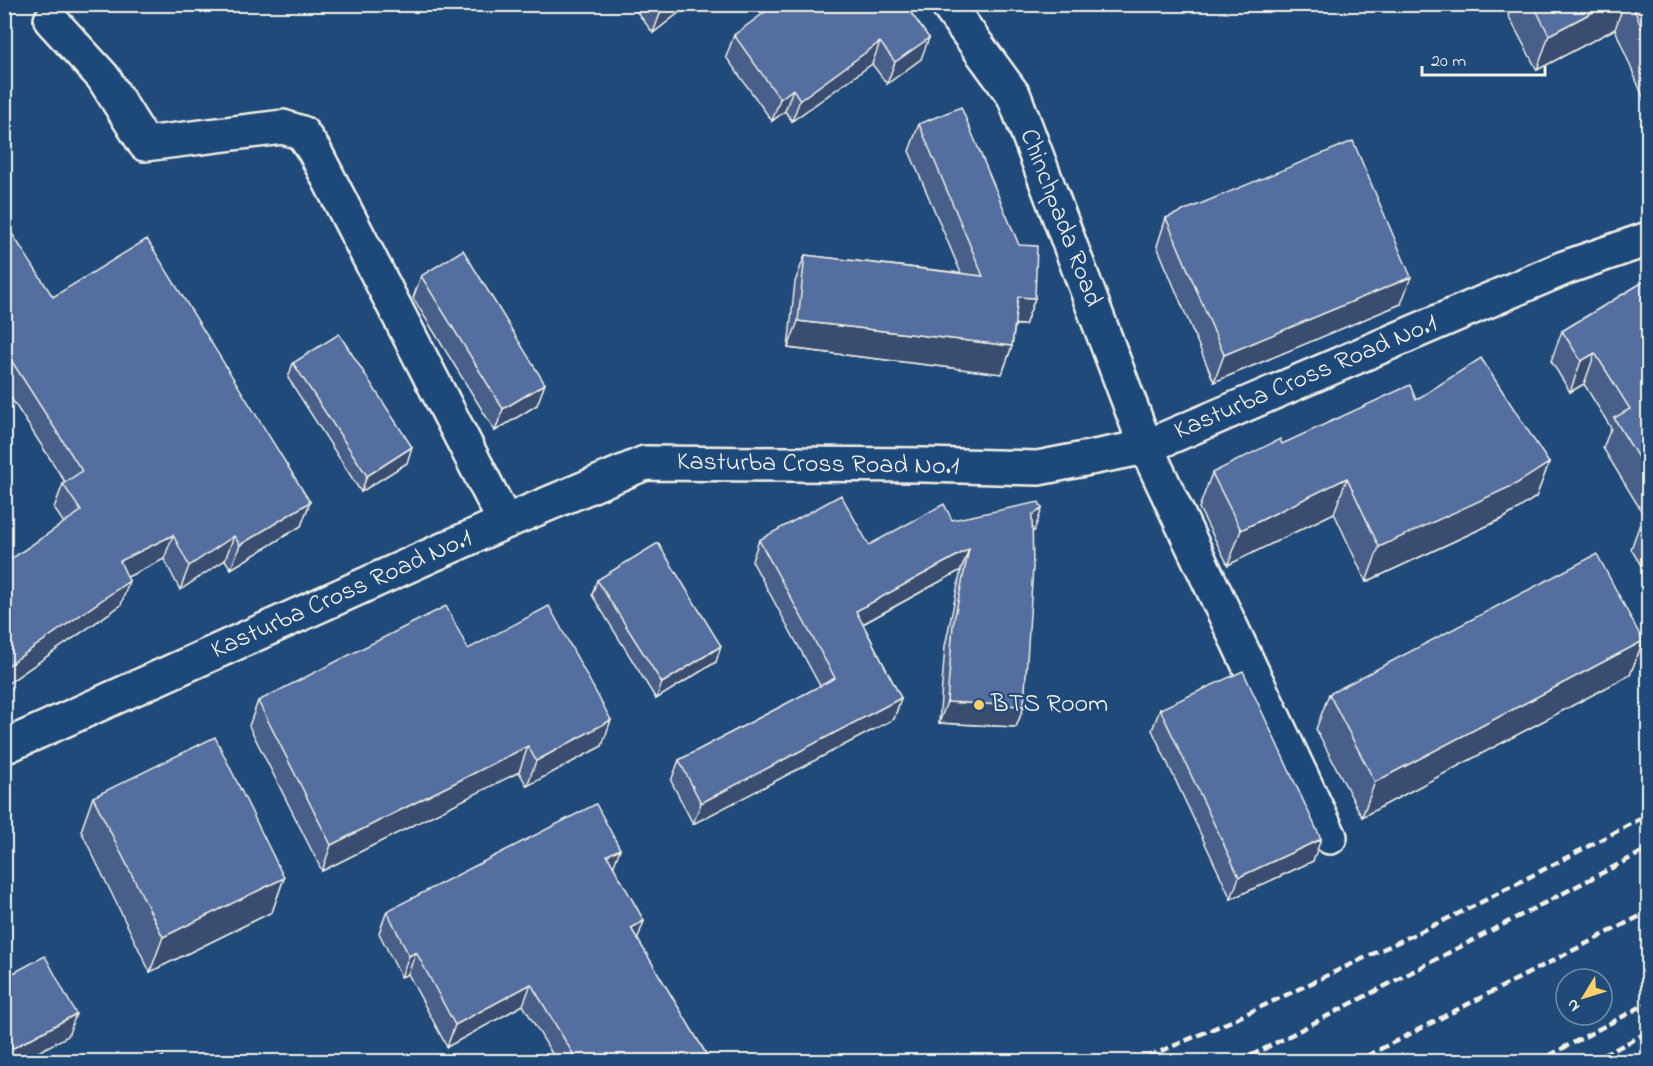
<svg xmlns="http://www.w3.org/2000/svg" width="1653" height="1066" font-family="'Indie Flower',sans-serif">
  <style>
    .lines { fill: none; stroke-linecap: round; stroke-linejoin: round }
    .minor-casing { stroke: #f4f1e8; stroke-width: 38 }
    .minor { stroke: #1f4a7a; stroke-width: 33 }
    .rail { stroke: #f4f1e8; stroke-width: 4.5; stroke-dasharray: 9 4.5; stroke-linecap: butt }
    .wall { fill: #475f89; stroke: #f4f1e8; stroke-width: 1.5 }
    .shaded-wall { fill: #394d6f; stroke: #f4f1e8; stroke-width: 1.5 }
    .building { fill: #526e9f; stroke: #f4f1e8; stroke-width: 1.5 }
    .poi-dot { fill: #ffd166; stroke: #1f4a7a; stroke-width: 2 }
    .labels { text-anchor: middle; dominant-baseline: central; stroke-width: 4.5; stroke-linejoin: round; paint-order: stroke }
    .street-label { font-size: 26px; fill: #f4f1e8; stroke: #1f4a7a }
    .poi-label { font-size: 26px; fill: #f4f1e8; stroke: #1f4a7a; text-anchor: start }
  </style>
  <rect width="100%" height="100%" fill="#1f4a7a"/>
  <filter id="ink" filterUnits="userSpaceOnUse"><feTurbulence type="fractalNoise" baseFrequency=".0167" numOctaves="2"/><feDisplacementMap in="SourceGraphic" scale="12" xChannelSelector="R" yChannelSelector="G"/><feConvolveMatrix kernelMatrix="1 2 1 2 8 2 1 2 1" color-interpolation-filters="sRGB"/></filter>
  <g filter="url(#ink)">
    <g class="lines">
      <defs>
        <g id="minor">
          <polyline points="947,4 1014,96 1146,447 1330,837"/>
          <polyline points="51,20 103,77 145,144 283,127 302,133 315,152 505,522"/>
          <polyline points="4,747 505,522 645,463 923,465 1038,468 1146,447 1564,268 1648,239"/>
        </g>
      </defs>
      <use href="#minor" class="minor-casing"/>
      <use href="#minor" class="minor"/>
      <g class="rail">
        <polyline points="1136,1062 1229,1022 1472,907 1648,815"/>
        <polyline points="1239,1062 1648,849"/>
        <polyline points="1355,1062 1648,912"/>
        <polyline points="1537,1062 1648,1003"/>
        <polyline points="1591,1062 1648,1032"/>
      </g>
    </g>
    <g class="wall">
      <polygon points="631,4 690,4 653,33"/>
      <polygon points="789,4 921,59 887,84 872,64 792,121 785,111 772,121 726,57 734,35"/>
      <polygon points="1512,4 1648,4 1648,109 1615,29 1537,70 1508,15"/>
      <polygon points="919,124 1035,298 1025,325 1015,325 1012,346 1002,374 788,348 795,282 805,255 961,273 909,151"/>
      <polygon points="1166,218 1401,304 1214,382 1157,246"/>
      <polygon points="4,236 53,297 310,502 301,526 231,569 225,560 180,590 164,559 127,577 121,605 4,686 4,564 64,523 54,508 63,484 65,482 4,387"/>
      <polygon points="421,276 537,405 495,431 413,298"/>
      <polygon points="1648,279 1648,577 1631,549 1642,518 1645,517 1603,448 1611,428 1584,384 1570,392 1551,361 1562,331"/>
      <polygon points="293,363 407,463 361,492 288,378"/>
      <polygon points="1416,400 1549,463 1536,497 1504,518 1366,582 1334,513 1228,565 1199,508 1212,473 1282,444"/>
      <polygon points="952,520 1034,531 1032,532 1024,706 1016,727 939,723 945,646 961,570 863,624 901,698 894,719 693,824 671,781 679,760 820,686 752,561 759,540 869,545"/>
      <polygon points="597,580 716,662 656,699 592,595"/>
      <polygon points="1643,641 1630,675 1362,817 1316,729 1329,694"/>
      <polygon points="468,649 602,746 527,786 519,772 322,871 249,726 258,701"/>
      <polygon points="1160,709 1313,861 1231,899 1152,730"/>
      <polygon points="93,797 284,878 272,912 150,972 81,831"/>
      <polygon points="613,866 644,921 637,939 711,1062 557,1062 523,1005 447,1047 408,974 401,977 379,933 387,911"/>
    </g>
    <g class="shaded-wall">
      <polygon points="669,4 690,4 653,33 661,11"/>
      <polygon points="1608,4 1624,4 1615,29 1537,70 1549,35"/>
      <polygon points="929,38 921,59 887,84 895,62"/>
      <polygon points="880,42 872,64 792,121 800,100"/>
      <polygon points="793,89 785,111 772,121 780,99"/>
      <polygon points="1411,277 1401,304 1214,382 1224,355"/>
      <polygon points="1018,297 1035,298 1025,325 1008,324"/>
      <polygon points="798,321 1012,346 1002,374 788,348"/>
      <polygon points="1595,353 1584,384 1570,392 1581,361"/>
      <polygon points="545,384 537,405 495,431 503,409"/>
      <polygon points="412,447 407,463 361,492 367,476"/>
      <polygon points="1549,463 1536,497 1504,518 1366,582 1379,547"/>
      <polygon points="1347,478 1334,513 1228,565 1241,530"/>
      <polygon points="310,502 301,526 231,569 240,545"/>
      <polygon points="1042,509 1034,531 1024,536 1032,515"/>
      <polygon points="173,535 164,559 111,585 120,561"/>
      <polygon points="234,536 225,560 180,590 189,566"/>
      <polygon points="969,549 961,570 848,632 856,611"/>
      <polygon points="129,581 121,605 4,686 4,668"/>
      <polygon points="1643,641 1630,675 1362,817 1375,782"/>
      <polygon points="721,646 716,662 656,699 662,683"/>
      <polygon points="901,698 894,719 693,824 701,803"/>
      <polygon points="947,702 1024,706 1016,727 939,723"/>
      <polygon points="611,720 602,746 527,786 536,761"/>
      <polygon points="528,746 519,772 322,871 331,845"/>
      <polygon points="1321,839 1313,861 1231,899 1239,877"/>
      <polygon points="620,849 612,871 607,855"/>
      <polygon points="284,878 272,912 150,972 163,937"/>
      <polygon points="644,921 636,943 631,928"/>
      <polygon points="416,952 408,974 401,977 409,956"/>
      <polygon points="531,984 523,1005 447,1047 455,1025"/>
      <polygon points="76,1014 68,1036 20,1062 4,1062 4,1053"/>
    </g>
    <g class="building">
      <polygon points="655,4 669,4 661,11"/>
      <polygon points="776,4 787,4 788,5 789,4 905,4 929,38 895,62 880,42 800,100 793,89 780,99 734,35"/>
      <polygon points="1533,4 1608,4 1549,35"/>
      <polygon points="1632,4 1648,4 1648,44"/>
      <polygon points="961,107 1019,245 1037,246 1035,298 1018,297 1012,346 798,321 805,255 983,276 919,124"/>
      <polygon points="1353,141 1411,277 1224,355 1166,218"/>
      <polygon points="11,232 53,297 147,239 310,502 240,545 234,536 189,566 173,535 120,561 129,581 4,668 4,564 81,511 63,484 82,471 4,349 4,236"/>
      <polygon points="463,250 545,384 503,409 421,276"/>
      <polygon points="1648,279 1648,474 1614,418 1630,409 1595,353 1581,361 1562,331"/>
      <polygon points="339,334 412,447 367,476 293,363"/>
      <polygon points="1481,358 1549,463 1516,484 1379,547 1347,478 1241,530 1212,473 1280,439 1282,444 1410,385 1416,400"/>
      <polygon points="841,495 869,545 944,504 952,520 1039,502 1042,509 1032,515 1033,568 1024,706 947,702 953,625 969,549 856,611 901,698 701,803 679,760 835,678 759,540"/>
      <polygon points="1648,514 1648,528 1642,518"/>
      <polygon points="658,543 721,646 662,683 597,580"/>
      <polygon points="1597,554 1643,641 1375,782 1329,694"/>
      <polygon points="446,606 468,649 549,606 611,720 536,761 528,746 331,845 258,701"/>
      <polygon points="1243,671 1321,839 1239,877 1160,709"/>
      <polygon points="215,737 284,878 163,937 93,797"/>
      <polygon points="596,804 620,849 607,855 644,921 631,928 711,1062 578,1062 531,984 455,1025 416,952 409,956 387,911"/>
      <polygon points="45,956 76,1014 4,1053 4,978"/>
      <polygon points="163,1056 166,1062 153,1062"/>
    </g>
  </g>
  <circle class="poi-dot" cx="979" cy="705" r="6"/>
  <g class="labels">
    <g class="street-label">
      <text transform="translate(1060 218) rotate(69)">Chinchpada Road</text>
      <text transform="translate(1306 378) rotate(-23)">Kasturba Cross Road No.1</text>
      <text transform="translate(818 465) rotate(1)">Kasturba Cross Road No.1</text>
      <text transform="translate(342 595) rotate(-24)">Kasturba Cross Road No.1</text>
    </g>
    <g class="poi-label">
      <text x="991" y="705">BTS Room</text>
    </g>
  </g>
  <rect width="1653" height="1066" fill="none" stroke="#1f4a7a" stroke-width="24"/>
  <rect x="12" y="12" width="1629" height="1042" fill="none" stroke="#f4f1e8" stroke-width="2" filter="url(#ink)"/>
  <g transform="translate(1584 997) rotate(232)"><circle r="28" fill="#1f4a7a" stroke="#748da6" stroke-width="1.5"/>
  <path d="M0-4.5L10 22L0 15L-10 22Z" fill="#ffd166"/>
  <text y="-9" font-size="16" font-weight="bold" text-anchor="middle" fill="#f4f1e8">N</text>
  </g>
  <path d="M1422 66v9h123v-9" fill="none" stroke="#f4f1e8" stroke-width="3"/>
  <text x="1431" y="66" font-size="18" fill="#f4f1e8" stroke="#1f4a7a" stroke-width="4.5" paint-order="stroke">20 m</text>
</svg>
